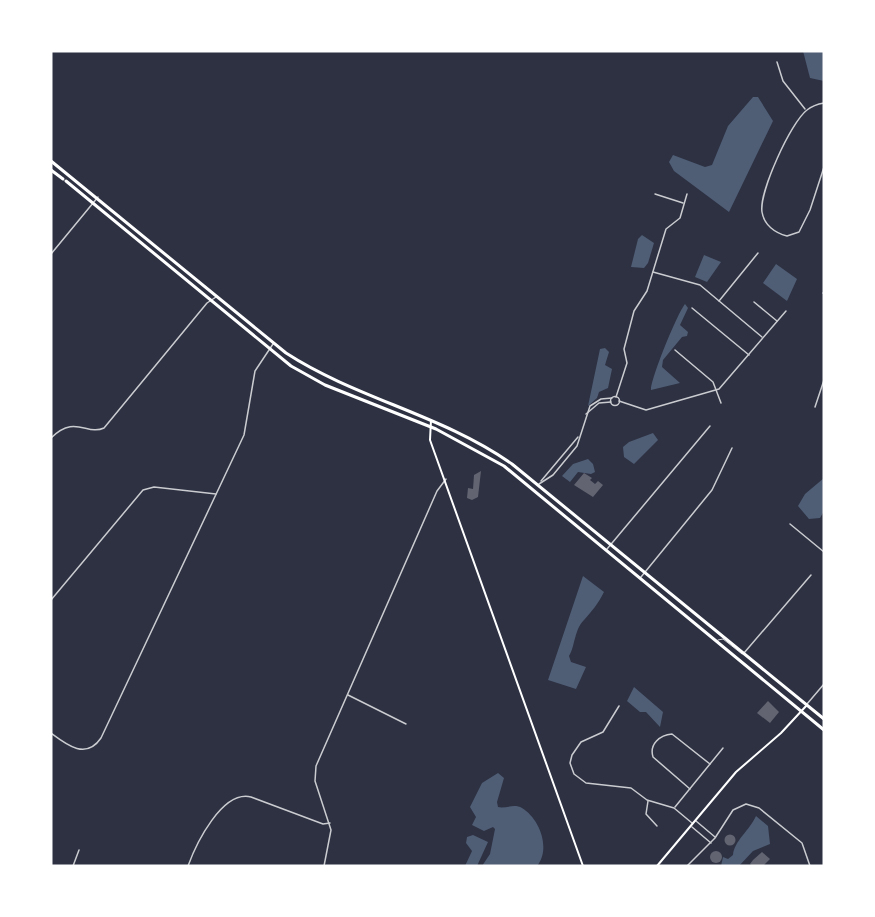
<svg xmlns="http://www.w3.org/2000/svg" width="875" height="917" font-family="'Nunito Sans',sans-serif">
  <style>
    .water { fill: #4f5d75 }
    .building { fill: #626471 }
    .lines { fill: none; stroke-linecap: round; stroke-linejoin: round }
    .service { stroke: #caccd0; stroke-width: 1 }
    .minor { stroke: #caccd0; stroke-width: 1.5 }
    .tertiary { stroke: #caccd0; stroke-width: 1.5 }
    .secondary { stroke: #fff; stroke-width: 2 }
    .primary { stroke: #fff; stroke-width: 2 }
    .trunk { stroke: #fff; stroke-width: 3 }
  </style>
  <rect width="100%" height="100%" fill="#2d3142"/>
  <g class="water">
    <polygon points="803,51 824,51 824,81 810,78"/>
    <polygon points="753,97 758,97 773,121 729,212 674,171 669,162 673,155 705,167 712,165 728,126"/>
    <polygon points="642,235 654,243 648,263 644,268 631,267 638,239"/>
    <polygon points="704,255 721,262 707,282 695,277"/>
    <polygon points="776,264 797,279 787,301 763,283"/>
    <path d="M685 304 688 308 680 325 688 332 687 336 682 337 663 360 662 367 680 383 651 390C651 378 677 314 685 304Z"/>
    <polygon points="605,348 609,352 605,365 612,369 608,388 599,392 597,398 588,406 600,349"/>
    <polygon points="653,433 658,440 634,464 624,457 623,447 629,442"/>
    <polygon points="588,459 593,464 595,472 591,474 578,472 570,482 562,476 573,464"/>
    <polygon points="824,478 824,511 820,518 809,519 798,506 805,494"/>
    <path d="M583 576 604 592C598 604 592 611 584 620 574 630 575 647 569 656L571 662 586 667 576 689 548 680Z"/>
    <polygon points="634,687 663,712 660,727 646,712 640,712 627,701"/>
    <path d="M498 773 504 778 497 802 498 807C506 809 514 803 522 808 540 819 551 849 537 866H482L490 854 495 829 493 827 484 831 472 825 476 817 470 807 482 783Z"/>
    <path d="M756 816 768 826 770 844 753 851 739 866H721L723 857 728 859 733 855C734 841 750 830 756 816Z"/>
    <polygon points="473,835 488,842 477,866 465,866 472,851 466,843 467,837"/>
  </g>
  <g class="building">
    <polygon points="481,471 478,497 472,500 467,498 468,488 473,489 474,475"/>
    <polygon points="584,473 592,478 590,480 595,484 598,481 603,485 593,497 574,485"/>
    <polygon points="768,701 779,712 770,723 757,713"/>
    <circle cx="730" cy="840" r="5.5"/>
    <circle cx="716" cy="857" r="6"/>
    <polygon points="762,852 770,859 763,866 752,866 750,864 753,860"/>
  </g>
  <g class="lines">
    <polyline class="service" points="718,640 723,639 742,654"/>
    <g class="minor">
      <polyline points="777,62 783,81 805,109"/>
      <path d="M824 103C818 104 812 106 807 110 791 122 759 192 762 212 764 225 775 233 787 236L799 232 810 210 824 167"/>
      <polyline points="655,194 683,203"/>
      <polyline points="51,254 98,197"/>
      <polyline points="653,272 700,285 762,337"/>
      <polyline points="823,293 824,294"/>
      <polyline points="719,301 758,253"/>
      <polyline points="754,302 777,321"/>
      <polyline points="692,308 749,355"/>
      <polyline points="675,350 713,382 721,403"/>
      <circle cx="615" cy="401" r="4.5"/>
      <polyline points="616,397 627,363 624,349 634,311 647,291 666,229 680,218 687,194"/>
      <polyline points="619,401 646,410 719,389 786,311"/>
      <polyline points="815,407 824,380"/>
      <polyline points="586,414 599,403 611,402"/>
      <path d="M51 438C75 414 87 436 104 428L207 303 216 297"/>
      <polyline points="541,481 578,437"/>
      <polyline points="539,484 553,475 577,446 590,406 601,399 612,398"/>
      <polyline points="790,524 824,552"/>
      <polyline points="607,549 710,426"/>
      <polyline points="641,577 712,490 732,448"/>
      <polyline points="51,600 143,490 154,487 216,494"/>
      <polyline points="744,653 811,575"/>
      <polyline points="348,695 406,724"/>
      <polyline points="619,706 603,732 581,742 572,755 570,763 574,774 586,783 631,788 647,800 674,808 692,823"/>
      <path d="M51 733C67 745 86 760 101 738L244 435 255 371 273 344"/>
      <path d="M690 789 653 757C649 744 660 735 672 734L710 764"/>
      <polyline points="648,801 646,814 657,826"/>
      <polyline points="675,807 723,748"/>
      <polyline points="696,821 715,837"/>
      <polyline points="692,827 711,843"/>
      <polyline points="73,866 79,850"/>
      <path d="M188 866C196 844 222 790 251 797L323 824 330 823"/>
      <polyline points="324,866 331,830 315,781 316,766 437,491 446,479"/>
      <polyline points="687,866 715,838 733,810 746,804 759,808 802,843 810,866"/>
    </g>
    <polyline class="tertiary" points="807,704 824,684"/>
    <polyline class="secondary" points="431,420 430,440 583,866"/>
    <polyline class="primary" points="657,866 736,772 781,733 807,705"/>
    <g class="trunk">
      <path d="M51 161 286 353C357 399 443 415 512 464L824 719"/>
      <polyline points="51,170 63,179"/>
      <polyline points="66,181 291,366 325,385 436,429 504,466 824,730"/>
    </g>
  </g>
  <rect width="875" height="917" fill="none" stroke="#ffffff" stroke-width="105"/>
</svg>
